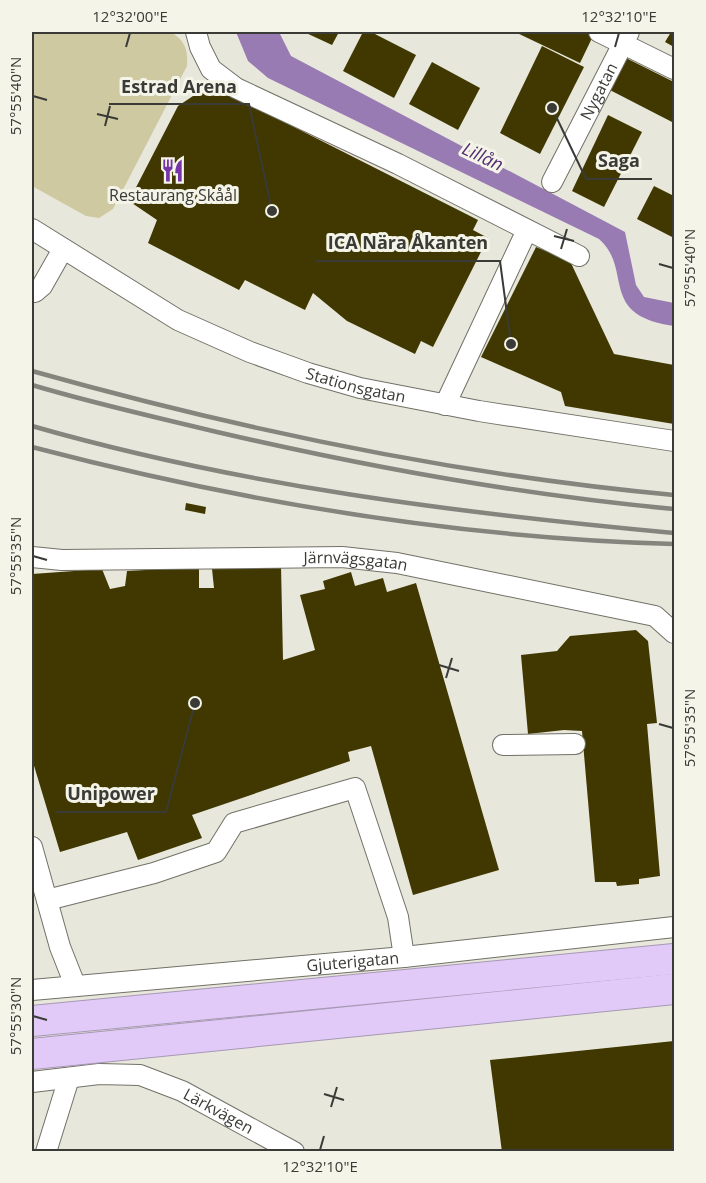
<svg xmlns="http://www.w3.org/2000/svg" width="706" height="1183" font-family="'Open Sans',sans-serif">
  <style>
    .green { fill: #cfc9a1 }
    .water { fill: #987bb3 }
    .building { fill: #403800 }
    .lines { fill: none; stroke-linecap: round; stroke-linejoin: round }
    .minor-casing { stroke: #727167; stroke-width: 22 }
    .highway-casing { stroke: #a798b4; stroke-width: 32 }
    .minor { stroke: #fff; stroke-width: 20 }
    .highway { stroke: #e1caf8; stroke-width: 30 }
    .rail { stroke: #85857e; stroke-width: 4.5 }
    .ticks { fill: none; stroke: #3a3a36; stroke-width: 2 }
    .labels { text-anchor: middle; dominant-baseline: central; stroke-width: 6; stroke-linejoin: round; paint-order: stroke }
    .street-label { font-size: 16px; fill: #3a3a36; stroke: #f5f4e9 }
    .poi-label { font-size: 16px; fill: #3a3a36; stroke: #f5f4e9 }
    .water-label { font-size: 18px; font-style: italic; fill: #522c71; stroke: #f5f4e9 }
    .leader { fill: none; stroke: #3a3a36; stroke-width: 2 }
    .callout-dot { fill: #3a3a36; stroke: #f5f4e9; stroke-width: 2 }
    .callout-label { font-size: 18px; text-anchor: middle; font-weight: bold; fill: #3a3a36; stroke: #f5f4e9; stroke-width: 6; stroke-linejoin: round; paint-order: stroke }
    .neatline { fill: none; stroke: #3a3a36; stroke-width: 2 }
    .ticks-label { font-size: 15px; text-anchor: middle; fill: #3a3a36 }
  </style>
  <rect width="100%" height="100%" fill="#e8e7dc"/>
  <path class="green" d="M32 32H170C185 40 188 49 187 66L113 209 99 218 86 216 32 186Z"/>
  <path class="water" d="M236 32H279L291 56 625 232 636 285 644 297 674 303V326C597 315 634 270 599 239L268 78 248 61Z"/>
  <g class="building">
    <polygon points="304,32 339,32 332,45"/>
    <polygon points="363,32 371,32 416,55 394,98 343,71"/>
    <polygon points="515,32 584,32 593,36 580,63"/>
    <polygon points="671,32 674,32 674,47 665,42"/>
    <polygon points="542,46 584,67 540,154 500,133"/>
    <polygon points="622,56 674,82 674,123 606,88"/>
    <polygon points="432,62 480,88 458,130 409,104"/>
    <polygon points="221,90 478,220 473,230 488,238 433,347 421,341 415,354 347,321 313,293 305,310 245,280 239,290 148,243 157,220 129,201 178,106 196,94"/>
    <polygon points="608,115 642,132 604,207 572,191"/>
    <polygon points="654,186 674,196 674,238 637,219"/>
    <polygon points="536,247 570,261 614,354 674,365 674,424 565,406 561,392 481,357"/>
    <polygon points="186,503 206,507 205,514 185,510"/>
    <polygon points="281,566 283,660 315,650 300,595 325,589 323,581 351,572 355,586 383,578 387,592 416,583 499,870 413,895 371,746 348,752 350,761 192,815 202,838 138,860 127,832 60,852 32,759 32,574 102,569 110,589 125,586 127,571 199,567 199,588 214,588 212,569"/>
    <polygon points="636,630 648,641 657,723 647,724 660,876 639,879 639,884 617,886 616,882 595,882 582,731 564,730 528,734 521,655 557,651 570,636"/>
    <polygon points="674,1041 674,1152 502,1152 490,1060"/>
  </g>
  <g class="lines">
    <defs>
      <g id="minor">
        <polyline points="196,32 200,47 211,69 236,88 398,164 579,256"/>
        <polyline points="599,32 674,69"/>
        <path id="s1" d="M552 182 629 32"/>
        <path id="s2" d="M32 229 178 320 250 352 308 373 360 388 479 411 674 441"/>
        <polyline points="32,291 35,292 42,286 63,249"/>
        <polyline points="445,405 527,230"/>
        <path id="s3" d="M32 557 62 560 342 557 397 563 655 616 674 633"/>
        <polyline points="503,745 575,744"/>
        <polyline points="32,847 60,947 75,985"/>
        <polyline points="47,900 154,873 216,852 234,823 355,788 398,917 404,957"/>
        <path id="s4" d="M32 990 404 957 674 927"/>
        <path id="s5" d="M32 1082 99 1074 140 1075 182 1091 294 1152"/>
        <polyline points="46,1152 69,1078"/>
      </g>
      <g id="highway">
        <polyline points="32,1021 674,959"/>
        <polyline points="32,1054 674,989"/>
      </g>
    </defs>
    <use href="#minor" class="minor-casing"/>
    <use href="#highway" class="highway-casing"/>
    <use href="#minor" class="minor"/>
    <use href="#highway" class="highway"/>
    <g class="rail">
      <path d="M32 371C242 430 457 475 674 495"/>
      <path d="M32 385C92 403 155 417 217 432 368 467 520 495 674 509"/>
      <path d="M32 426C241 486 458 513 674 533"/>
      <path d="M32 447C242 502 457 538 674 544"/>
    </g>
  </g>
  <path class="ticks" d="M126 47 130 33M615 47 619 33M33 96 47 100M97 114 118 119M105 126 110 106M554 236 574 241M561 249 567 229M659 264 673 268M33 556 47 560M439 665 459 671M446 678 452 658M659 724 673 728M33 1016 47 1020M324 1094 344 1100M331 1107 337 1087M320 1150 324 1136"/>
  <defs>
    <symbol id="restaurant-bare" viewBox="-9 -9 18 18"><path d="M-5-6h1v4h1v-4h1v4h1v-4h1v5L-1.5 .5V6h-2V.5L-5-1ZM5-6V6H3V1.5H1.5Q1.5-4 5-6Z" fill="#7734a8" stroke="#f5f4e9" stroke-width="2.5" paint-order="stroke"/></symbol>
  </defs>
  <g fill-rule="evenodd">
    <use href="#restaurant-bare" x="156" y="154" width="33" height="33"/>
  </g>
  <g class="labels">
    <g class="street-label">
      <text stroke="none"><textPath href="#s1" startOffset="102">Nygatan</textPath></text>
      <text stroke="none"><textPath href="#s2" startOffset="362">Stationsgatan</textPath></text>
      <text stroke="none"><textPath href="#s3" startOffset="324">Järnvägsgatan</textPath></text>
      <text stroke="none"><textPath href="#s4" startOffset="322">Gjuterigatan</textPath></text>
      <text stroke="none"><textPath href="#s5" startOffset="195">Lärkvägen</textPath></text>
    </g>
    <g class="poi-label">
      <text x="173" y="195">Restaurang Skåål</text>
    </g>
    <g class="water-label">
      <text transform="translate(483 156) rotate(25)">Lillån</text>
    </g>
  </g>
  <path class="leader" d="M272 211L249 104H109M552 108L586 179H652M511 344L500 261H316M195 703L166 812H55"/>
  <g class="callout-dot">
    <circle cx="272" cy="211" r="6"/>
    <circle cx="552" cy="108" r="6"/>
    <circle cx="511" cy="344" r="6"/>
    <circle cx="195" cy="703" r="6"/>
  </g>
  <g class="callout-label">
    <text x="179" y="93">Estrad Arena</text>
    <text x="619" y="167">Saga</text>
    <text x="408" y="249">ICA Nära Åkanten</text>
    <text x="111" y="800">Unipower</text>
  </g>
  <rect width="706" height="1183" fill="none" stroke="#f5f4e9" stroke-width="66"/>
  <rect x="33" y="33" width="640" height="1117" class="neatline"/>
  <g class="ticks-label">
    <text x="130" y="22">12°32'00"E</text>
    <text x="619" y="22">12°32'10"E</text>
    <text transform="translate(16 96) rotate(-90)" y="5">57°55'40"N</text>
    <text transform="translate(690 268) rotate(-90)" y="5">57°55'40"N</text>
    <text transform="translate(16 556) rotate(-90)" y="5">57°55'35"N</text>
    <text transform="translate(690 728) rotate(-90)" y="5">57°55'35"N</text>
    <text transform="translate(16 1016) rotate(-90)" y="5">57°55'30"N</text>
    <text x="320" y="1172">12°32'10"E</text>
  </g>
</svg>
